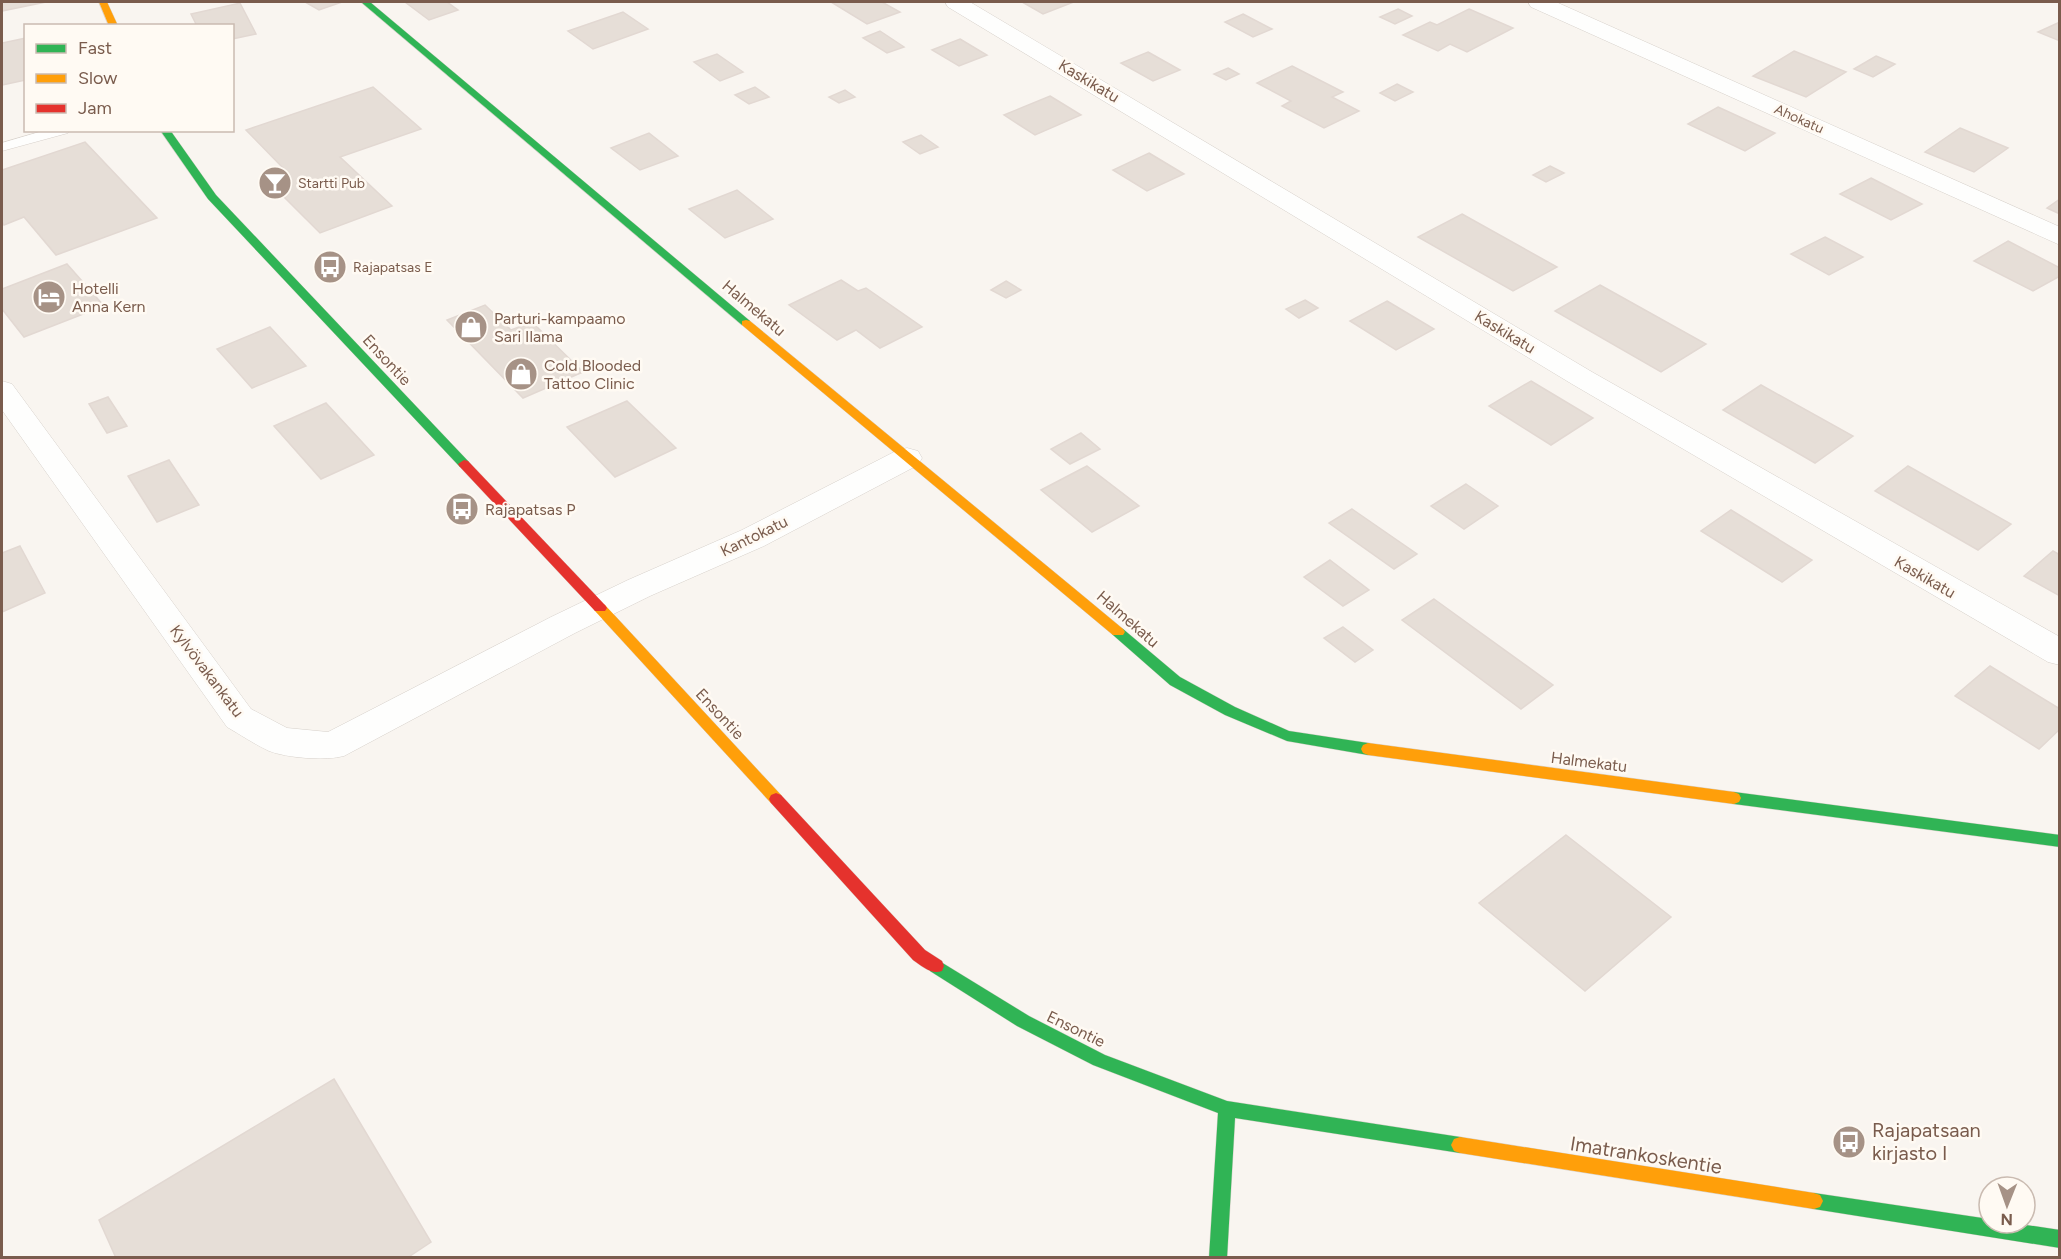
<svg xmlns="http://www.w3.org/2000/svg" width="2061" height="1259" font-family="Figtree,sans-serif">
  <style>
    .building { fill: #e6ded7; stroke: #e2d8d2; stroke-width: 1.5 }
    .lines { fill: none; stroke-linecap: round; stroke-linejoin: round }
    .lane-casing { stroke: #d7d1cb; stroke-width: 1 }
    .street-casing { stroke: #d7d1cb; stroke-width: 1 }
    .fast-casing { stroke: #d9d2cb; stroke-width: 1 }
    .slow-casing { stroke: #d9d2cb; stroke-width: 1 }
    .jam-casing { stroke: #d9d2cb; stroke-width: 1 }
    .lane { fill: #fefefd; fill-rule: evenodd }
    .street { fill: #fefefd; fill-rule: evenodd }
    .fast { fill: #30b455; fill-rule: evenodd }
    .slow { fill: #ff9f0a; fill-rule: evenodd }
    .jam { fill: #e5322d; fill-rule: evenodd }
    .labels { text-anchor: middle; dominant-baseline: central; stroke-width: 5; stroke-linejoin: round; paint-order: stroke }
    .far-street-label { font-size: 14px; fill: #7a5c4d; stroke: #fffaf3 }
    .far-poi-label { font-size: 14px; fill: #7a5c4d; stroke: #fffaf3; text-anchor: start }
    .street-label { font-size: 16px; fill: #7a5c4d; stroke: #fffaf3 }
    .poi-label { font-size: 16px; fill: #7a5c4d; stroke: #fffaf3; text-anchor: start }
    .near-poi-label { font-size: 20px; fill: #7a5c4d; stroke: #fffaf3; text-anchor: start }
    .near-street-label { font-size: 20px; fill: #7a5c4d; stroke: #fffaf3 }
  </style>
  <rect width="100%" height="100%" fill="#f9f5f0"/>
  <g class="building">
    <polygon points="2,2 46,2 2,11"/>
    <polygon points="305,2 342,2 319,10"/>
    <polygon points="405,2 447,2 458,10 429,20"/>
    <polygon points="831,2 882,2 900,12 867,24"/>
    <polygon points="1022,2 1068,2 1071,3 1043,14"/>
    <polygon points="240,3 256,34 232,39 232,26 197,26 191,14"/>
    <polygon points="1398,9 1412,16 1395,24 1380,17"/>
    <polygon points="1469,9 1513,28 1467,52 1450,44 1438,51 1403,35 1430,22 1437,25"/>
    <polygon points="623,12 648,29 593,49 568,31"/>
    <polygon points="1243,14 1272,29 1253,37 1225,22"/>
    <polygon points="2060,22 2060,41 2038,32"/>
    <polygon points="880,31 904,47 887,53 863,38"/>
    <polygon points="26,38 26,80 2,85 2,43"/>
    <polygon points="960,39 987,55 959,66 932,50"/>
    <polygon points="1794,51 1846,72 1806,97 1753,76"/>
    <polygon points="1148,52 1180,70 1153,81 1121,63"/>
    <polygon points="717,54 743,72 720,81 694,62"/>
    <polygon points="1876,56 1895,64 1873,77 1854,69"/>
    <polygon points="1292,66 1343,92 1332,97 1359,111 1324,128 1282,106 1291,101 1257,83"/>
    <polygon points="1228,68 1239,74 1226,80 1214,74"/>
    <polygon points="1397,84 1413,92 1395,101 1380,93"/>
    <polygon points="373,87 421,129 340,157 392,206 320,233 263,176 284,169 246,130"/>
    <polygon points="755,87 769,97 749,104 735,95"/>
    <polygon points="845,90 855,97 839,103 829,97"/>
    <polygon points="1050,96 1081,115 1035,135 1004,115"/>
    <polygon points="1718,107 1775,133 1745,151 1688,124"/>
    <polygon points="1960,128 2008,148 1974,172 1925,152"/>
    <polygon points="649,133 678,156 640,170 611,148"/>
    <polygon points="921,135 938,147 920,154 903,142"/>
    <polygon points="85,142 157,218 56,255 24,217 4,225 2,221 2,170"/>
    <polygon points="1149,153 1184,174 1147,191 1113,170"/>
    <polygon points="1550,166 1564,173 1546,182 1533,175"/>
    <polygon points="1871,178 1922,204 1891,220 1840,194"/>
    <polygon points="737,190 773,219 725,238 689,209"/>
    <polygon points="2060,199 2060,214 2047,208"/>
    <polygon points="1462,214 1557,267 1513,291 1418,237"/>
    <polygon points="1825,237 1863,257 1829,275 1791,254"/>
    <polygon points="2008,241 2060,268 2060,276 2033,291 1974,261"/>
    <polygon points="67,264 104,306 24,337 2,309 2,289"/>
    <polygon points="841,280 858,291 866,288 922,327 880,348 856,330 837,340 789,305"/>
    <polygon points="1006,281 1021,290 1006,298 991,290"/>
    <polygon points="1600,285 1706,344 1661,372 1555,311"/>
    <polygon points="1305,300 1318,308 1299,318 1286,309"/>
    <polygon points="1387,301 1434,329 1396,350 1350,321"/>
    <polygon points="485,305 511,330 532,322 583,372 523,398 447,320"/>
    <polygon points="270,327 306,366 252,388 217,349"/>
    <polygon points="1531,381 1593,418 1551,445 1489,406"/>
    <polygon points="1761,385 1853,436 1815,463 1723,410"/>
    <polygon points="108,397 127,426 107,433 89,404"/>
    <polygon points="627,401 676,448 615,477 567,427"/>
    <polygon points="326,403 374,455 321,479 274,426"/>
    <polygon points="1081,433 1100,449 1070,464 1051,449"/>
    <polygon points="169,460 199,505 157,522 128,476"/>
    <polygon points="1087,466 1139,506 1092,532 1041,490"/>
    <polygon points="1908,466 2011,524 1978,550 1875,491"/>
    <polygon points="1466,484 1498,506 1464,529 1431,506"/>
    <polygon points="1352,509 1417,554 1394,569 1329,523"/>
    <polygon points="1731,510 1812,560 1782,582 1701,531"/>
    <polygon points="20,546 45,593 2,612 2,553"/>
    <polygon points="2053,551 2060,555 2060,596 2024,576"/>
    <polygon points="1330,560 1369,590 1343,606 1304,577"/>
    <polygon points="1434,599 1553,685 1521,709 1402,620"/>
    <polygon points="1343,627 1373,650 1355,662 1324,638"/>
    <polygon points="1990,666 2060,709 2060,729 2039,749 1955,696"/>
    <polygon points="1566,835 1671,917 1585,991 1479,903"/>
    <polygon points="334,1079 431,1242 407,1258 116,1258 99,1220"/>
  </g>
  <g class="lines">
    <defs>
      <polygon id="lane" points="46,130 70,130 68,133 2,151 2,143"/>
      <g id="street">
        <polygon points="945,2 970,2 1592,372 2060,637 2060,665 2048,662 1572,384 948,7"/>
        <polygon points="1528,2 1556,2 2060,227 2060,245 1531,7"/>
        <path d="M2 381 12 384 251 709 287 728 328 732 551 617 628 580 742 530 896 451 907 448 918 451 922 458 918 465 764 546 650 596 575 633 344 756C326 761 287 758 269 751 254 744 241 735 227 727L2 410Z"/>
      </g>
      <g id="fast">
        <polygon points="361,2 370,2 750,321 750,325 742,325"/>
        <polygon points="160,130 170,130 216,195 468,461 470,464 468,467 460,467 208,199"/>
        <polygon points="1118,627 1123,629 1180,677 1235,707 1289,731 1368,743 1373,745 1375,749 1373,753 1368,755 1287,741 1225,715 1170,685 1113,635 1111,632 1113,629"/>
        <polygon points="1734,792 2060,835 2060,847 1734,804 1729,802 1727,798 1729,794"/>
        <polygon points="936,959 1029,1016 1105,1055 1227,1101 1460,1137 1466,1139 1469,1145 1466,1151 1460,1153 1235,1118 1227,1258 1209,1258 1218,1113 1093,1065 1017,1026 930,971 928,966 930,961"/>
        <polygon points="1814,1193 1989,1219 1989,1223 2013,1223 2060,1230 2060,1248 1814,1209 1808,1207 1805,1201 1808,1195"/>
      </g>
      <g id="slow">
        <polygon points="99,2 107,2 118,26 109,26"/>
        <polygon points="746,320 750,321 1076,590 1123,629 1125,632 1123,635 1113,635 742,325 742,321"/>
        <polygon points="600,603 605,605 781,795 783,799 781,803 776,805 771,803 595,611 593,608"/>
        <polygon points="1368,743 1734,792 1739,794 1741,798 1739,802 1734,804 1368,755 1363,753 1361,749 1363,745"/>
        <polygon points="1460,1137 1814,1193 1820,1195 1823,1201 1820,1207 1814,1209 1460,1153 1454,1151 1451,1145 1454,1139"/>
      </g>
      <g id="jam">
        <polygon points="464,460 468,461 605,605 607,608 605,611 595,611 460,467 458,464"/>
        <path d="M776 793 781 795 925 950 942 961 944 966 942 971C931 975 922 966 913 960L771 803 769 799 771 795Z"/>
      </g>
    </defs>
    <use href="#lane" class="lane-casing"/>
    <use href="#street" class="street-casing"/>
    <use href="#fast" class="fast-casing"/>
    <use href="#slow" class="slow-casing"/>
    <use href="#jam" class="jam-casing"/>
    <use href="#lane" class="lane"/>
    <use href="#street" class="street"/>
    <use href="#fast" class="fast"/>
    <use href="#slow" class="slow"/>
    <use href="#jam" class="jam"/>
  </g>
  <defs>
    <symbol id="bar-disc" viewBox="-11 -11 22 22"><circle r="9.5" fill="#a69286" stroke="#fffaf3"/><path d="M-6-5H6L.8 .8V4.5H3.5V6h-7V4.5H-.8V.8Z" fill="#fff"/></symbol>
    <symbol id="bus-disc" viewBox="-11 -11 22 22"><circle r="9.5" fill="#a69286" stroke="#fffaf3"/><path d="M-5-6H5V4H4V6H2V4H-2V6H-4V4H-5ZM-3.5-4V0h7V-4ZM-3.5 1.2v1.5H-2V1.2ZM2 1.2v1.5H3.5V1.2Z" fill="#fff"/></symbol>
    <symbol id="hotel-disc" viewBox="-11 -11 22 22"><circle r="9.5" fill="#a69286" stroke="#fffaf3"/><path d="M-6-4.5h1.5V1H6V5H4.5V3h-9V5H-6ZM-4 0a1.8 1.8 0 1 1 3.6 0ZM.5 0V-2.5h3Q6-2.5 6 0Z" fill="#fff"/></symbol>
    <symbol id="shop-disc" viewBox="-11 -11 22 22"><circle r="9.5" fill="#a69286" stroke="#fffaf3"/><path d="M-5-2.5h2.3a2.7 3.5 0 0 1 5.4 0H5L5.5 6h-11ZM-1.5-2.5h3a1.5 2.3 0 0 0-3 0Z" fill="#fff"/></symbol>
  </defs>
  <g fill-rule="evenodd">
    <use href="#bar-disc" x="256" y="164" width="38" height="38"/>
    <use href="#bus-disc" x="311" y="248" width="38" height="38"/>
    <use href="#hotel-disc" x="30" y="278" width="38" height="38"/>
    <use href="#shop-disc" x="452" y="308" width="38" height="38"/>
    <use href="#shop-disc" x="502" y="355" width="38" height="38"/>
    <use href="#bus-disc" x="443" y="490" width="38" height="38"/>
    <use href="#bus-disc" x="1830" y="1123" width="38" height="38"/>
  </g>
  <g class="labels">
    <g class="far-street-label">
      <text transform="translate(1799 119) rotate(24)">Ahokatu</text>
    </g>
    <g class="far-poi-label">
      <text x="298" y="183">Startti Pub</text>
      <text x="353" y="267">Rajapatsas E</text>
    </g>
    <g class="street-label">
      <text transform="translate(1089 81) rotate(31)">Kaskikatu</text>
      <text transform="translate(754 308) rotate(40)">Halmekatu</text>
      <text transform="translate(1505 332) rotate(31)">Kaskikatu</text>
      <text transform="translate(387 360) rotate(47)">Ensontie</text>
      <text transform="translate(754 536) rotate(-26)">Kantokatu</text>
      <text transform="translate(1925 577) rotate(30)">Kaskikatu</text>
      <text transform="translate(1128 619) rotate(41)">Halmekatu</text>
      <text transform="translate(207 671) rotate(53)">Kylvövakankatu</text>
      <text transform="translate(720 714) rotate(47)">Ensontie</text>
      <text transform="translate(1589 762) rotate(7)">Halmekatu</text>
      <text transform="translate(1076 1029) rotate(26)">Ensontie</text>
    </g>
    <g class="poi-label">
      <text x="72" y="288">Hotelli<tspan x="72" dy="18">Anna Kern</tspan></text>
      <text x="494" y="318">Parturi-kampaamo<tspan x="494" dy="18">Sari Ilama</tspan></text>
      <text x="544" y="365">Cold Blooded<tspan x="544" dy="18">Tattoo Clinic</tspan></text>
      <text x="485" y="509">Rajapatsas P</text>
    </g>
    <g class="near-poi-label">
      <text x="1872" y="1130">Rajapatsaan<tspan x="1872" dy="23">kirjasto I</tspan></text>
    </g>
    <g class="near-street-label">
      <text transform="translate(1646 1155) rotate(9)">Imatrankoskentie</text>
    </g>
  </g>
  <rect width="2061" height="1259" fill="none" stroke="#7a5c4d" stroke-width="6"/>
  <rect x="24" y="24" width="210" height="108" fill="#fffaf3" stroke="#cabbb1" stroke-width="1.5"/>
  <rect x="36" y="44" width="30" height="9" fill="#30b455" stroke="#cabbb1" stroke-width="1.5"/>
  <text x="78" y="54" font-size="18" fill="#7a5c4d">Fast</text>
  <rect x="36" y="74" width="30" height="9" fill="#ff9f0a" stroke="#cabbb1" stroke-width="1.5"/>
  <text x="78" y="84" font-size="18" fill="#7a5c4d">Slow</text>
  <rect x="36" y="104" width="30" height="9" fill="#e5322d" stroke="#cabbb1" stroke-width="1.5"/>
  <text x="78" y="114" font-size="18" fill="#7a5c4d">Jam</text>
  <g transform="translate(2007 1205) rotate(181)"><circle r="28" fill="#fffaf3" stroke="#cabbb1" stroke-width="1.5"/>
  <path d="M0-4.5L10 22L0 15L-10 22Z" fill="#a69286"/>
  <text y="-9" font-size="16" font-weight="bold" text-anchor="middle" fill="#7a5c4d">N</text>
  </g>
</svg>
